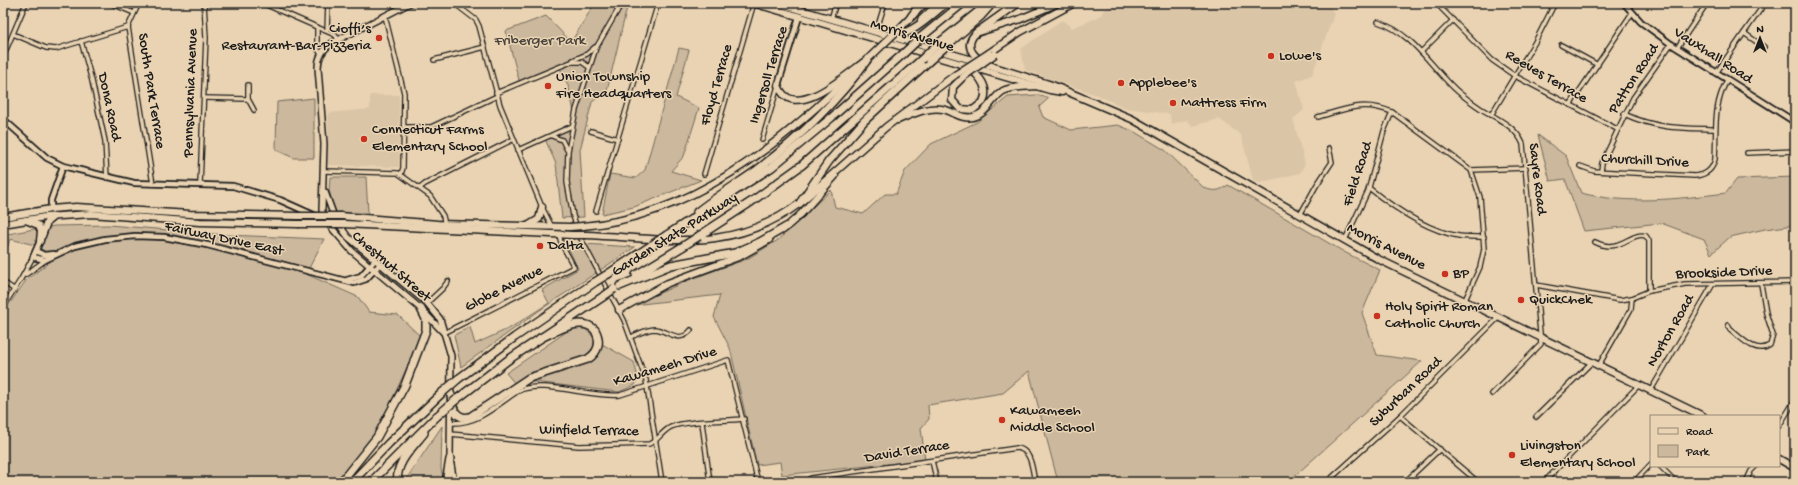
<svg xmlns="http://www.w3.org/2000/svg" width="1798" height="485" font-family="'Gochi Hand',sans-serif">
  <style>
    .built { fill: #dac5a7 }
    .green { fill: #cbb89d; stroke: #746a5c }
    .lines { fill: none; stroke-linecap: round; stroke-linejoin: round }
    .minor-casing { stroke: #1c1c1c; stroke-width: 6 }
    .tertiary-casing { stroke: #1c1c1c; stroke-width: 8 }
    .secondary-casing { stroke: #1c1c1c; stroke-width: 8 }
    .primary-casing { stroke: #1c1c1c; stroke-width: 9 }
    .trunk-casing { stroke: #1c1c1c; stroke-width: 9 }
    .motorway-casing { stroke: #1c1c1c; stroke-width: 10 }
    .minor { stroke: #e9d3b2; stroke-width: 3.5 }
    .tertiary { stroke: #e9d3b2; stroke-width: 4.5 }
    .secondary { stroke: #e9d3b2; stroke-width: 5 }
    .primary { stroke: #e9d3b2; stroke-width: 6 }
    .trunk { stroke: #e9d3b2; stroke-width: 6 }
    .motorway { stroke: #e9d3b2; stroke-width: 7 }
    .trunk-bridge-casing { stroke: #1c1c1c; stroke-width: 9; stroke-linecap: butt }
    .motorway-bridge-casing { stroke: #1c1c1c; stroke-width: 10; stroke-linecap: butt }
    .trunk-bridge { stroke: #e9d3b2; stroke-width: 6 }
    .motorway-bridge { stroke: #e9d3b2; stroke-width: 7 }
    .poi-dot { fill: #c8321e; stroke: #e9d3b2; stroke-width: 1.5 }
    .labels { text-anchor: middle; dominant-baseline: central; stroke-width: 3; stroke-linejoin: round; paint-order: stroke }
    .poi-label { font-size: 15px; fill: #1c1c1c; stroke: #e9d3b2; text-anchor: start }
    .street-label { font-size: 15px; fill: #1c1c1c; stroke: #e9d3b2 }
    .park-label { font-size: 15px; fill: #48433c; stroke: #e9d3b2 }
  </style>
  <rect width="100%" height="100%" fill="#e9d3b2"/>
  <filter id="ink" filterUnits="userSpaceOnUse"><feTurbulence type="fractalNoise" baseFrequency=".025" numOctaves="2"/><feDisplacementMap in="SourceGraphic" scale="8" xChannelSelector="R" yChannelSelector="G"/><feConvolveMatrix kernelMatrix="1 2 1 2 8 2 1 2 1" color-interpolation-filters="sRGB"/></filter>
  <g filter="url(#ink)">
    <g class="built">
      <polygon points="1117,3 1328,3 1334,14 1312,75 1296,81 1304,110 1293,119 1305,164 1300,173 1259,183 1253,180 1241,135 1219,119 1193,126 1187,120 1171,124 1170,114 1126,108 1097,95 1025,70 1021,49 1062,20 1072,28 1099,17 1106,8"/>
      <polygon points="370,95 399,95 399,167 328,165 328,113 370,109"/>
    </g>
    <g class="green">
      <polygon points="595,3 628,3 607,91 592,102 580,150 584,217 562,218 556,164 545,139 570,129 575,117 569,88 560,68 520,84 506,31 546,16 571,42"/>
      <polygon points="679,48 689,50 676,97 699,108 684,156 671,171 701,180 634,207 602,214 610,174 636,178 645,170"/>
      <path d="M1036 95 1049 98 1039 107 1043 117 1071 130 1118 125 1133 131 1165 150 1204 188C1214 192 1220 191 1228 185L1346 253 1380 270 1362 313 1377 355 1422 361 1288 482H1058L1029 371 1003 393 928 405 929 419 921 428 925 460 782 475 780 462 757 465 730 348 714 317 720 295 633 305 691 279 747 259 778 240 831 190 835 207 863 214 885 194H896L905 171 931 144 977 122 1008 97Z"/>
      <polygon points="314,98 314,158 294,158 276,150 277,102"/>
      <path d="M1538 135 1566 156 1581 193C1628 205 1678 199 1726 193L1737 179 1795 177V225L1765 229 1730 237 1711 254 1704 239 1661 223 1584 231 1565 179 1550 181Z"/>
      <polygon points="330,177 366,177 368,213 335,213 329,190"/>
      <polygon points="109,225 227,235 324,239 306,274 358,297 369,312 398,315 421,337 380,426 338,482 3,482 3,313 27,279 47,264 46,252 35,245 10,239 7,248 3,247 3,235 39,228 46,232 50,227 54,226"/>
      <polygon points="566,243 635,247 540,310 461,367 454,335 470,327 475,344 510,328 549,303 542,290 578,269"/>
      <polygon points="577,328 585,329 602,344 634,362 638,378 635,385 619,392 534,382 516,385 506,373 569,330"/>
      <polygon points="442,426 441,469 444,482 407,482 407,478"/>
    </g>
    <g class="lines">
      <defs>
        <g id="minor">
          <polyline points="110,3 134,13"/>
          <polyline points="139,3 128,27 153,184"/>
          <polyline points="262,3 335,35 339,40"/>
          <polyline points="454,3 476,20 479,26 500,105 542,207 552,227"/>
          <polyline points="622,3 596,48 576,110 568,151 567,182 573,216 581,239 624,320 646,380 662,482"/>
          <polyline points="1436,3 1492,60 1515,76 1617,129"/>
          <polyline points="385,16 404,93 403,168 401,174"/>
          <polyline points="831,19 836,3"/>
          <path d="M1378 22C1410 32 1429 63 1451 85 1459 94 1470 101 1480 108 1495 118 1515 125 1523 144L1541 344 1492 394"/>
          <polyline points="317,27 317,48 321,54"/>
          <polyline points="327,31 328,3"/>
          <polyline points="876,32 885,3"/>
          <polyline points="1744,33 1764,47"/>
          <polyline points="13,34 46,48 56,49 128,27"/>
          <polyline points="81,41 92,81 105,141 107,178"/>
          <polyline points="1561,45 1598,65"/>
          <polyline points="1677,48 1707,3"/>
          <polyline points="1421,52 1453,20"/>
          <polyline points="3,57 26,3"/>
          <polyline points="434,60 485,47"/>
          <polyline points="573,60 587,54 595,47"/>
          <polyline points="1716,73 1765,3"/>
          <polyline points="248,85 248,99"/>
          <polyline points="496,93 571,62 582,62 589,67"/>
          <polyline points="204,98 248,99 254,110"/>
          <polyline points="1570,105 1632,13"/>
          <path d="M1624 114C1657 129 1680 128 1715 129"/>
          <polyline points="1491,115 1535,42 1555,3"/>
          <path d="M1318 117C1346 109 1363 100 1392 112L1471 170 1480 197 1484 249 1480 267 1465 300"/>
          <polyline points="404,127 431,127 497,96"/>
          <polyline points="591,131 618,139"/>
          <polyline points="552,136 562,140 567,150"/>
          <polyline points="762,140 778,86"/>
          <polyline points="518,150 572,126"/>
          <polyline points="1747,153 1795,151"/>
          <path d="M1580 166 1594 171 1695 176C1706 175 1713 169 1715 159 1717 128 1712 109 1727 80"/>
          <polyline points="1471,170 1526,168"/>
          <polyline points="324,171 398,173 430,196 443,216 445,225"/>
          <polyline points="1601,171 1602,163 1633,98 1671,44"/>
          <polyline points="704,174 754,3"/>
          <polyline points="200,184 206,38 204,3"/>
          <polyline points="420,188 425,184 514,139"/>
          <path d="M1369 188C1394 208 1427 231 1459 236 1467 237 1476 237 1484 237"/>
          <polyline points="596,211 658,3"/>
          <polyline points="1300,215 1316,186 1332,162 1329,148"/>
          <polyline points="1345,240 1368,191 1384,131 1392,112"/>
          <path d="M1595 242C1620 255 1630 231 1646 236L1649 241V291"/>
          <polyline points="25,275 47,259"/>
          <polyline points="3,282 15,290"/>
          <polyline points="1536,285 1620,300 1632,298 1649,291 1685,284 1795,282"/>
          <polyline points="427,303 443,288 448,281"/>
          <polyline points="3,307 21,279 33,257"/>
          <path d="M1728 325 1730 329C1741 338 1756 355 1770 345L1773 335 1766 313 1761 284"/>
          <polyline points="444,333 574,267 561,243 559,234"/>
          <path d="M631 337C638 334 647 329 655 329 668 330 679 345 691 330"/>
          <polyline points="1599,365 1631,309 1632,298"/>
          <polyline points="1651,390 1713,284"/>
          <polyline points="1400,416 1478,482"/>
          <polyline points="1536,417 1592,362"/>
          <path d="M451 423C479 424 495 406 518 391 542 379 591 398 620 395L728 360 758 482"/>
          <polyline points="702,423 710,482"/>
          <polyline points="1779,426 1795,400"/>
          <path d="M450 434 579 446 649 444C658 441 662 431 671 427 687 420 725 421 744 419"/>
          <polyline points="932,461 937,482"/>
          <polyline points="1660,466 1676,482"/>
          <path d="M805 482 811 478 1017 448C1032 450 1032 469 1035 482"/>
          <polyline points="1327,482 1400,416 1499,317"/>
          <polyline points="1405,482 1440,449"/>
          <polyline points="1544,482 1639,385"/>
          <polyline points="1634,482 1651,464"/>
          <polyline points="1746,482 1751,471 1756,466"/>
        </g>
        <g id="tertiary">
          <polyline points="1624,3 1641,22 1671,44 1795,122"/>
          <polyline points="778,85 799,17"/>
          <polyline points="3,119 47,158 63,166 134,183 233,186 280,200 334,224"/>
          <polyline points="51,209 51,200 63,166"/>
          <polyline points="40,241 33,257 45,260 75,246 105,239 135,236 164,237 207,245 354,283 366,279 380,264"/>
          <polyline points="36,251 44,255 54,254"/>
          <polyline points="347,280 361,276 375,260"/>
        </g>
        <g id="secondary">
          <path d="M410 3 332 43C323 49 318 57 318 68L324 144 322 210 323 218 352 251 421 309 444 333"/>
          <polyline points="325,192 335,219 348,237 427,303 440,319 451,356 450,459 454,482"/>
        </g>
        <g id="primary">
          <polyline points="753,3 1050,90 1062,92"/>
          <polyline points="777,3 979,62"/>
          <polyline points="988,65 1052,85 1132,119 1378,259 1703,416"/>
          <polyline points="1779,459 1795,468"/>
        </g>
        <g id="trunk">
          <polyline points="921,20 939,3"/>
          <polyline points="899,29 925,3"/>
          <polyline points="989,53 1020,32 1074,3"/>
          <path d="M960 64C975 70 991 85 983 102L973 110 960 109 952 100 953 87 963 77"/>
          <path d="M992 66C977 60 961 48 976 33L1018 20 1058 3"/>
          <path d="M778 85C792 124 846 75 864 62"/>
          <path d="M898 120C912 114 930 105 946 110 955 113 962 119 973 117 987 114 992 98 1003 91 1013 86 1026 87 1037 86"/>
          <polyline points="340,216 438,224 570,227"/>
          <polyline points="3,217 51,209 76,207 190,214 298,216"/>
          <polyline points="26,220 38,225 41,231 40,241"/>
          <polyline points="3,224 45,217 91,214 200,222 298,224"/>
          <polyline points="344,224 573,235"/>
          <polyline points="529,225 539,219 542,207"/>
          <path d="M583 226C690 217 780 145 854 72"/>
          <polyline points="783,230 801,214 835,176"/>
          <path d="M586 235C665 238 731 255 800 203L886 127 955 75"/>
          <polyline points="42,236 47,222 53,217"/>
          <polyline points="619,310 668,283 741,256 769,240"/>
        </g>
        <g id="motorway">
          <polyline points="911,17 921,3"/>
          <polyline points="976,33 1018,3"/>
          <path d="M886 35C911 38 928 17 946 3"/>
          <polyline points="920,38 963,3"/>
          <polyline points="939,43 989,3"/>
          <polyline points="946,46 981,16 989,7"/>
          <polyline points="800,203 829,161 864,121 929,61"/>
          <path d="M697 212C716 197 737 184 757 170 799 138 836 103 867 60"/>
          <polyline points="667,235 772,167 831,118 903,54"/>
          <polyline points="699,236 751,202 802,165 921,60"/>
          <polyline points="608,274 652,245"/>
          <polyline points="636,275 682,247"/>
          <polyline points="620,286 671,265 735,253 760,242 786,227"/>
          <polyline points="458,379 515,337 595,282"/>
          <path d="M451 395C452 407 455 420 470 417L529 378 588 359C599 352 601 341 595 330 581 315 556 332 540 338"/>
          <polyline points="457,399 508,360 604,296"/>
          <polyline points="341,482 377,437 405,385 426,330 426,319 421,309"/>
          <polyline points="352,482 389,443 443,392"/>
          <polyline points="371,482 437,416"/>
          <path d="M398 482C394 464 414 446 424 433"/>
          <polyline points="446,482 450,459"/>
        </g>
      </defs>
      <use href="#minor" class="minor-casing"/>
      <use href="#tertiary" class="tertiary-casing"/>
      <use href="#secondary" class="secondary-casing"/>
      <use href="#primary" class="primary-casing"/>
      <use href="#trunk" class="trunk-casing"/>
      <use href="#motorway" class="motorway-casing"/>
      <use href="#minor" class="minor"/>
      <use href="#tertiary" class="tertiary"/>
      <use href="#secondary" class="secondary"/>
      <use href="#primary" class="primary"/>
      <use href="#trunk" class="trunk"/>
      <use href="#motorway" class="motorway"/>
      <defs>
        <g id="trunk-bridge">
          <polyline points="867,60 899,29"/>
          <polyline points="955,75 989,53"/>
          <polyline points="963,77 995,54"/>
          <polyline points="298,216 340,216"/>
          <polyline points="298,224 344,224"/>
          <polyline points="570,227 583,226"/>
          <polyline points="573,235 586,235"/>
        </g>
        <g id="motorway-bridge">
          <polyline points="903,54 920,38"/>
          <polyline points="921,60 939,43"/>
          <polyline points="929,61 946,46"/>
          <polyline points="652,245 667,235"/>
          <polyline points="682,247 699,236"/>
          <polyline points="595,282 608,274"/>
          <polyline points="604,296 614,289"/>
          <polyline points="443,392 458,379"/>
          <polyline points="437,416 457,399"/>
        </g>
      </defs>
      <use href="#trunk-bridge" class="trunk-bridge-casing"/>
      <use href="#motorway-bridge" class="motorway-bridge-casing"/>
      <use href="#trunk-bridge" class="trunk-bridge"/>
      <use href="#motorway-bridge" class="motorway-bridge"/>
    </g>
  </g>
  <g class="poi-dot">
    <circle cx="379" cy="38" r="4"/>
    <circle cx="1271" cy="56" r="4"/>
    <circle cx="1121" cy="83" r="4"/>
    <circle cx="548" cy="86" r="4"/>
    <circle cx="1173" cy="103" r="4"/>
    <circle cx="364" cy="139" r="4"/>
    <circle cx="540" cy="246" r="4"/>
    <circle cx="1445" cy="274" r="4"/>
    <circle cx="1521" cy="300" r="4"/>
    <circle cx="1377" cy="316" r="4"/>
    <circle cx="1002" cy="420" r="4"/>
    <circle cx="1512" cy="455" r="4"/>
  </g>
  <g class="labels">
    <g class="poi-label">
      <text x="371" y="29" text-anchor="end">Cioffi’s<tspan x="371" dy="17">Restaurant-Bar-Pizzeria</tspan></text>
      <text x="1279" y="56">Lowe's</text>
      <text x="556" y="77">Union Township<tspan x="556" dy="17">Fire Headquarters</tspan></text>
      <text x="1129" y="83">Applebee's</text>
      <text x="1181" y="103">Mattress Firm</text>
      <text x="372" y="130">Connecticut Farms<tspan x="372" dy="17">Elementary School</tspan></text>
      <text x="548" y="246">Dalta</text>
      <text x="1453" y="274">BP</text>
      <text x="1529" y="300">QuickChek</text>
      <text x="1385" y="307">Holy Spirit Roman<tspan x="1385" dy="17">Catholic Church</tspan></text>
      <text x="1010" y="411">Kawameeh<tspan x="1010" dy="17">Middle School</tspan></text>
      <text x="1520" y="446">Livingston<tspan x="1520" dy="17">Elementary School</tspan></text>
    </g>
    <g class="street-label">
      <text transform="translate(912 36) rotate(16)">Morris Avenue</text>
      <text transform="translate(1713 56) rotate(33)">Vauxhall Road</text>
      <text transform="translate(769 75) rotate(-73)">Ingersoll Terrace</text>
      <text transform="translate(1546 77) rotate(30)">Reeves Terrace</text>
      <text transform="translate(1634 79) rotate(-57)">Patton Road</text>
      <text transform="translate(717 85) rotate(-74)">Floyd Terrace</text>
      <text transform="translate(151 91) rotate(81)">South Park Terrace</text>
      <text transform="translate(191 93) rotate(-88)">Pennsylvania Avenue</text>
      <text transform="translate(109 107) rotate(78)">Dona Road</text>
      <text transform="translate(1645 161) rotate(3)">Churchill Drive</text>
      <text transform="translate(1358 174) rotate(-72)">Field Road</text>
      <text transform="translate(1537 179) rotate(83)">Sayre Road</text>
      <text transform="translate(675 235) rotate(-32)">Garden State Parkway</text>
      <text transform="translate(224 239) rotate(12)">Fairway Drive East</text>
      <text transform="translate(1386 247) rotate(27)">Morris Avenue</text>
      <text transform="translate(391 267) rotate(41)">Chestnut Street</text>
      <text transform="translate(1724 273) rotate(-2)">Brookside Drive</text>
      <text transform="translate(504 289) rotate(-27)">Globe Avenue</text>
      <text transform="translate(1671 331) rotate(-60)">Norton Road</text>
      <text transform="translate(665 367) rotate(-17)">Kawameeh Drive</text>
      <text transform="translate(1406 392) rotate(-44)">Suburban Road</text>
      <text transform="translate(589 431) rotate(1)">Winfield Terrace</text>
      <text transform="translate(907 452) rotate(-9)">David Terrace</text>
    </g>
    <g class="park-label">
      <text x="540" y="41">Friberger Park</text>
    </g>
  </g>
  <rect width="1798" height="485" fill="none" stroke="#e9d3b2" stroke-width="16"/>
  <rect x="8" y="8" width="1782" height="469" fill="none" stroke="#1c1c1c" stroke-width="1.5" filter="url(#ink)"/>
  <rect x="1650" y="415" width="130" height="52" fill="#e9d3b2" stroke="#978a76"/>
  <rect x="1658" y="428" width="20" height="6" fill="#e9d3b2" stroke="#978a76"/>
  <text x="1686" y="435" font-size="12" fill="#1c1c1c">Road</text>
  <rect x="1658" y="445" width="20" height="12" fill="#cbb89d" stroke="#978a76"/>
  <text x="1686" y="455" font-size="12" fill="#1c1c1c">Park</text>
  <g transform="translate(1760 38)" stroke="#e9d3b2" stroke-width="3" paint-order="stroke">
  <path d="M0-3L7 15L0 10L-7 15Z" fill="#1c1c1c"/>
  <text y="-6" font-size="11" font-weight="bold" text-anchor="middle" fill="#1c1c1c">N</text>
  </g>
</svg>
